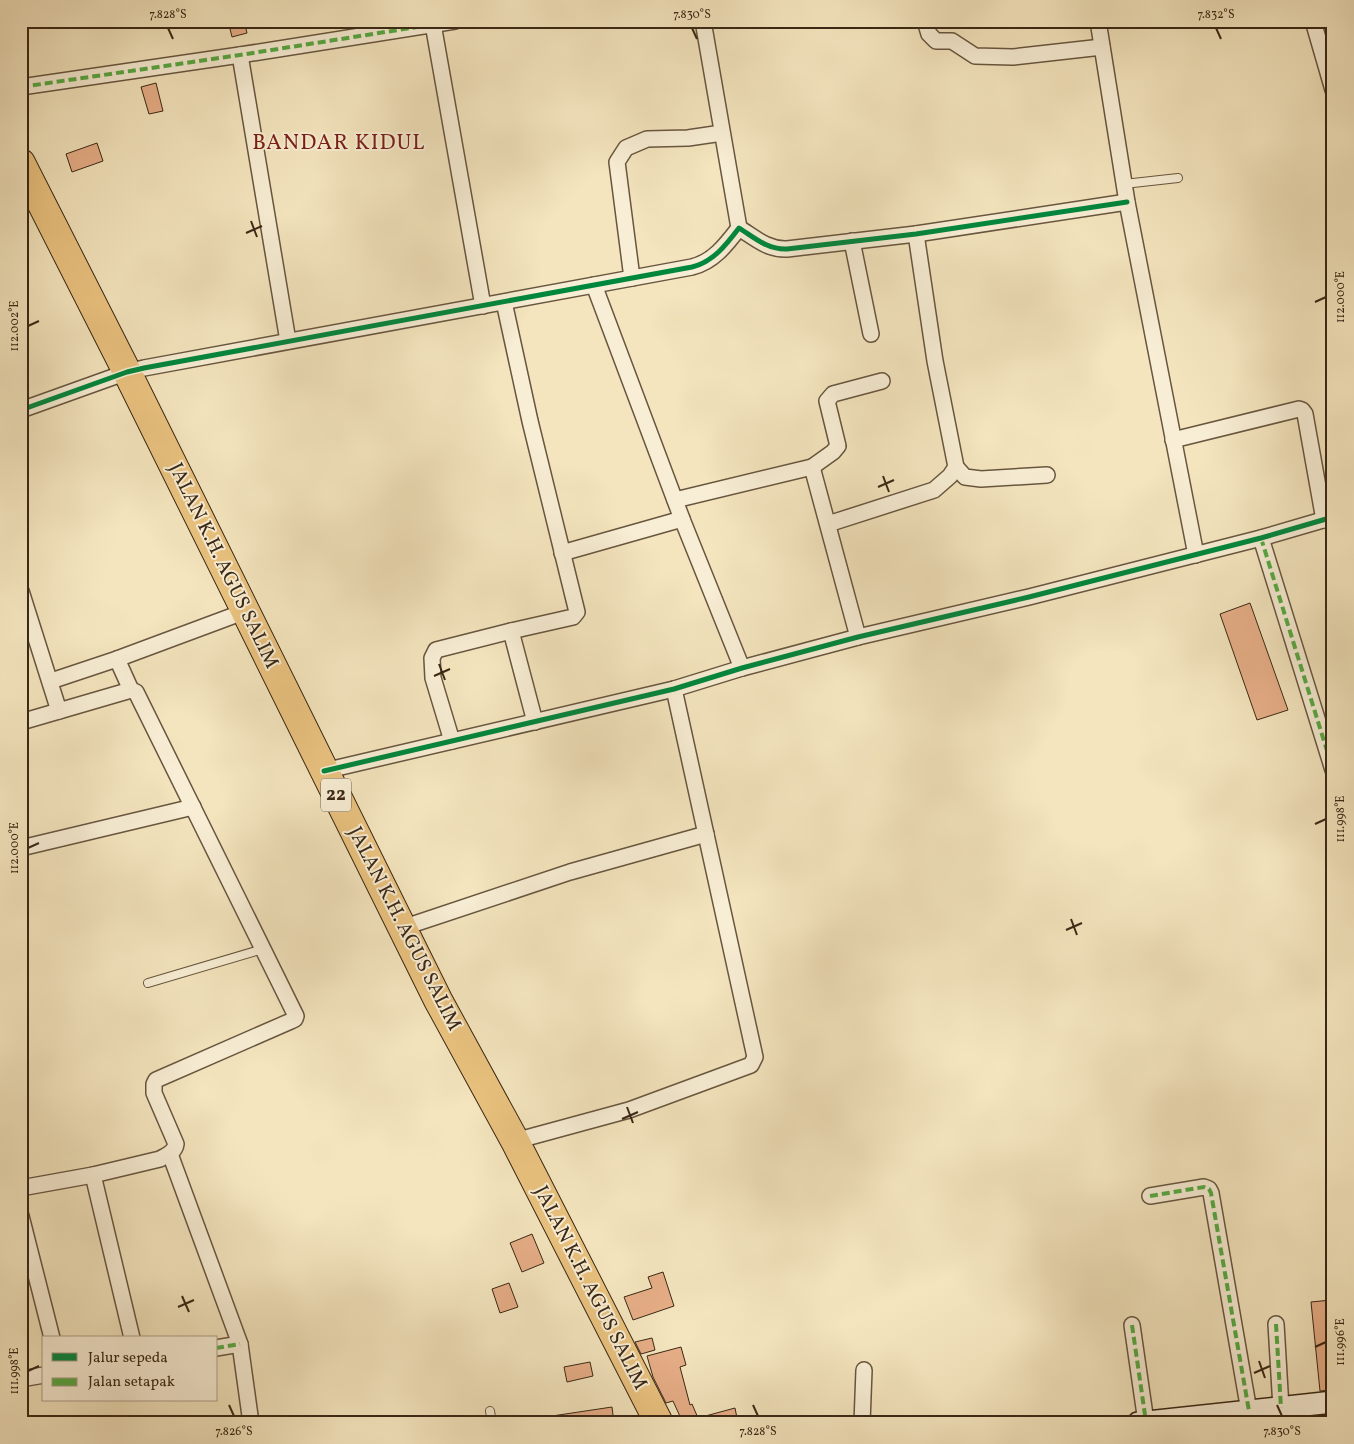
<svg xmlns="http://www.w3.org/2000/svg" width="1354" height="1444" font-family="Vollkorn,serif">
  <style>
    .building { fill: #e7ae87; stroke: #392715 }
    .lines { fill: none; stroke-linecap: round; stroke-linejoin: round }
    .lane-casing { stroke: #68563f; stroke-width: 10 }
    .street-casing { stroke: #68563f; stroke-width: 18 }
    .secondary-casing { stroke: #392715; stroke-width: 24 }
    .highway-casing { stroke: #392715; stroke-width: 30 }
    .lane { stroke: #f8eed5; stroke-width: 8 }
    .street { stroke: #f8eed5; stroke-width: 15 }
    .secondary { stroke: #f8eed5; stroke-width: 21 }
    .highway { stroke: #eac27f; stroke-width: 28 }
    .quiet { stroke: #55aa42; stroke-width: 4; stroke-dasharray: 8 4; stroke-linecap: butt }
    .cycleway-casing { stroke: #f8eed5; stroke-width: 8 }
    .cycleway { stroke: #00873e; stroke-width: 5 }
    .ticks { fill: none; stroke: #392715; stroke-width: 2 }
    .labels { text-anchor: middle; dominant-baseline: central; stroke-width: 4; stroke-linejoin: round; paint-order: stroke }
    .shield { fill: #f8eed5; stroke: #72634f; stroke-width: 1 }
    .shield-label { font-size: 19px; font-weight: bold; fill: #392715 }
    .street-label { font-size: 20px; fill: #392715; stroke: #f8eed5 }
    .quarter-label { font-size: 22px; letter-spacing: 1px; fill: #7a1f14; stroke: #f8eed5 }
    .neatline { fill: none; stroke: #392715; stroke-width: 2 }
    .ticks-label { font-size: 12px; text-anchor: middle; fill: #392715 }
  </style>
  <rect width="100%" height="100%" fill="#f4e5be"/>
  <filter id="stains"><feTurbulence type="fractalNoise" baseFrequency=".004" numOctaves="4"/><feColorMatrix values="0 0 0 0 .2 0 0 0 0 .09 0 0 0 0 .02 0 0 0 .5 -.17"/></filter>
  <radialGradient id="worn" r=".72"><stop offset=".6" stop-color="#630" stop-opacity="0"/><stop offset="1" stop-color="#630" stop-opacity=".3"/></radialGradient>
  <g class="building">
    <polygon points="228,21 244,21 247,33 232,37"/>
    <polygon points="156,83 163,111 149,114 141,87"/>
    <polygon points="97,143 103,161 72,172 66,154"/>
    <polygon points="1250,603 1288,710 1257,720 1220,614"/>
    <polygon points="532,1234 544,1263 522,1272 510,1243"/>
    <polygon points="663,1272 674,1306 633,1320 624,1297 652,1288 648,1277"/>
    <polygon points="509,1283 518,1307 500,1313 492,1289"/>
    <polygon points="1331,1300 1333,1316 1333,1390 1320,1391 1311,1302"/>
    <polygon points="652,1338 655,1350 641,1354 635,1342"/>
    <polygon points="681,1347 686,1365 680,1367 690,1405 692,1404 698,1418 735,1408 738,1423 683,1423 673,1401 666,1403 653,1377 647,1356"/>
    <polygon points="590,1362 593,1376 567,1382 564,1367"/>
    <polygon points="612,1407 614,1423 552,1423 552,1416"/>
  </g>
  <g class="lines">
    <defs>
      <g id="lane">
        <polyline points="1124,184 1178,178"/>
        <polyline points="148,983 263,949"/>
        <polyline points="490,1411 492,1423"/>
      </g>
      <g id="street">
        <polyline points="703,21 739,228"/>
        <polyline points="925,21 929,34 936,41 952,41 975,56 1013,57 1102,47"/>
        <polyline points="1098,21 1127,202 1196,555"/>
        <polyline points="1313,21 1333,90"/>
        <polyline points="433,24 483,306"/>
        <polyline points="240,55 288,341"/>
        <polyline points="21,87 240,55 455,21"/>
        <polyline points="852,241 871,334"/>
        <polyline points="632,278 617,162 626,148 647,139 688,138 722,133"/>
        <polyline points="594,285 682,519 742,668"/>
        <path d="M21 410 127 372 144 368 692 267C713 262 726 245 739 228 755 238 768 250 787 249L916 234 1127 202"/>
        <polyline points="1173,440 1299,409 1302,410 1305,414 1324,520"/>
        <polyline points="812,467 833,452 838,446 827,401 833,394 882,381"/>
        <polyline points="956,467 965,477 981,479 1047,475"/>
        <polyline points="675,500 812,467 858,637"/>
        <polyline points="828,524 934,490 950,476 956,467 935,361 916,234"/>
        <polyline points="1261,538 1333,770"/>
        <polyline points="562,553 682,519"/>
        <polyline points="21,591 59,711"/>
        <polyline points="511,631 535,722"/>
        <polyline points="51,681 117,659"/>
        <polyline points="131,690 117,659 246,611"/>
        <path d="M21 722 124 692 131 690 136 692 296 1016 295 1019 291 1021 156 1080 154 1084V1093L176 1144C175 1152 167 1155 160 1159L93 1175 21 1188"/>
        <polyline points="452,741 433,678 432,658 436,650 511,631 573,617 577,612 530,421 504,302"/>
        <polyline points="324,771 674,689 742,668 858,637 1029,597 1261,538 1333,517"/>
        <polyline points="21,848 193,807"/>
        <polyline points="402,928 570,872 706,834"/>
        <polyline points="515,1141 629,1110 751,1065 755,1057 674,689"/>
        <polyline points="170,1154 240,1344 251,1423"/>
        <polyline points="93,1175 132,1338"/>
        <polyline points="1150,1196 1204,1187 1209,1189 1211,1193 1249,1411"/>
        <polyline points="21,1216 52,1338"/>
        <polyline points="1276,1324 1281,1408"/>
        <polyline points="1132,1325 1146,1422"/>
        <polyline points="216,1348 240,1344"/>
        <polyline points="21,1379 44,1375"/>
        <polyline points="862,1423 864,1370"/>
      </g>
      <polyline id="secondary" points="1138,1423 1333,1402"/>
      <polyline id="highway" points="21,163 127,372 438,1000 515,1141 659,1423"/>
    </defs>
    <use href="#lane" class="lane-casing"/>
    <use href="#street" class="street-casing"/>
    <use href="#secondary" class="secondary-casing"/>
    <use href="#highway" class="highway-casing"/>
    <use href="#lane" class="lane"/>
    <use href="#street" class="street"/>
    <use href="#secondary" class="secondary"/>
    <use href="#highway" class="highway"/>
    <g class="quiet">
      <polyline points="21,87 240,55 455,21"/>
      <polyline points="1261,538 1333,770"/>
      <polyline points="1150,1196 1204,1187 1209,1189 1211,1193 1249,1411"/>
      <polyline points="1276,1324 1281,1408"/>
      <polyline points="1132,1325 1146,1422"/>
      <polyline points="216,1348 240,1344"/>
    </g>
    <defs>
      <g id="cycleway">
        <path d="M21 410 127 372 144 368 692 267C713 262 726 245 739 228 755 238 768 250 787 249L916 234 1127 202"/>
        <polyline points="324,771 674,689 742,668 858,637 1029,597 1261,538 1333,517"/>
      </g>
    </defs>
    <use href="#cycleway" class="cycleway-casing"/>
    <use href="#cycleway" class="cycleway"/>
  </g>
  <path class="ticks" d="M168 28 173 39M692 28 697 39M1216 28 1221 39M251 221 257 237M246 233 262 226M1315 302 1326 297M28 326 39 321M883 476 889 492M878 487 894 480M439 664 445 680M434 676 450 669M1315 824 1326 819M28 848 39 843M1071 919 1077 935M1066 930 1082 923M627 1107 633 1123M622 1119 638 1112M182 1296 189 1312M178 1307 194 1300M1315 1347 1326 1342M1259 1361 1265 1378M28 1371 39 1366M1254 1373 1270 1366M229 1405 234 1416M753 1405 758 1416M1277 1405 1282 1416"/>
  <g class="labels">
    <rect class="shield" x="321" y="778.5" width="30" height="33" rx="4"/>
    <g class="shield-label">
      <text x="336" y="795">22</text>
    </g>
    <g class="street-label">
      <text transform="translate(223 566) rotate(64)">JALAN K.H. AGUS SALIM</text>
      <text transform="translate(404 929) rotate(63)">JALAN K.H. AGUS SALIM</text>
      <text transform="translate(590 1288) rotate(63)">JALAN K.H. AGUS SALIM</text>
    </g>
    <g class="quarter-label">
      <text x="339" y="143">BANDAR KIDUL</text>
    </g>
  </g>
  <rect width="1354" height="1444" fill="none" stroke="#f4e5be" stroke-width="55"/>
  <rect x="42" y="1336" width="175" height="65" fill="#f8eed5" stroke="#ac9e88"/>
  <rect x="52" y="1353" width="25" height="8" fill="#00873e" stroke="#ac9e88"/>
  <text x="88" y="1362" font-size="15" fill="#392715">Jalur sepeda</text>
  <rect x="52" y="1378" width="25" height="8" fill="#55aa42" stroke="#ac9e88"/>
  <text x="88" y="1386" font-size="15" fill="#392715">Jalan setapak</text>
  <rect x="28" y="28" width="1298" height="1388" class="neatline"/>
  <g class="ticks-label">
    <text x="168" y="18">7.828°S</text>
    <text x="692" y="18">7.830°S</text>
    <text x="1216" y="18">7.832°S</text>
    <text transform="translate(1340 297) rotate(-90)" y="4">112.000°E</text>
    <text transform="translate(14 326) rotate(-90)" y="4">112.002°E</text>
    <text transform="translate(1340 819) rotate(-90)" y="4">111.998°E</text>
    <text transform="translate(14 848) rotate(-90)" y="4">112.000°E</text>
    <text transform="translate(1340 1342) rotate(-90)" y="4">111.996°E</text>
    <text transform="translate(14 1371) rotate(-90)" y="4">111.998°E</text>
    <text x="234" y="1435">7.826°S</text>
    <text x="758" y="1435">7.828°S</text>
    <text x="1282" y="1435">7.830°S</text>
  </g>
  <rect width="100%" height="100%" filter="url(#stains)"/>
  <rect width="100%" height="100%" fill="url(#worn)"/>
</svg>
